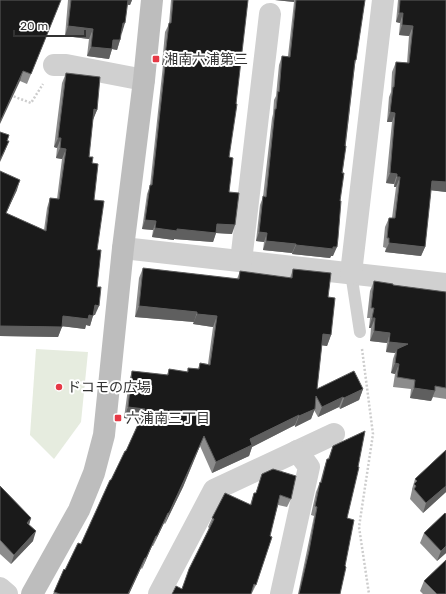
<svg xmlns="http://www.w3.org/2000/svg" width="446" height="594" font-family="Rubik,'Noto Sans JP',sans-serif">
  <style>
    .green { fill: #e6ecdf }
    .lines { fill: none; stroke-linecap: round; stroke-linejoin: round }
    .path { stroke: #cdcdcd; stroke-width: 2.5; stroke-dasharray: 2 2; stroke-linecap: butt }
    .lane { stroke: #d0d0d0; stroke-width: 12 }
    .street { stroke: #d0d0d0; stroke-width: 22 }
    .secondary { stroke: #bdbdbd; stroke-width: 22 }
    .wall { fill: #8c8c8c }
    .shaded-wall { fill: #5f5f5f }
    .building { fill: #1a1a1a; stroke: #5f5f5f }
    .poi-dot { fill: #e63946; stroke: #fff; stroke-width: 1.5 }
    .labels { text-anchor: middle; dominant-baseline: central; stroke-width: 4; stroke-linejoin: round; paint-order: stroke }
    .poi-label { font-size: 14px; fill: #333; stroke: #fff; text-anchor: start }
  </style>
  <rect width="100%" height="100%" fill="#fff"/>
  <polygon class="green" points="36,349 88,352 81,422 54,459 30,435"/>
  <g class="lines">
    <g class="path">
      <polyline points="10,95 31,103 43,84"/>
      <polyline points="362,349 373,434 359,527 369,594"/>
    </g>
    <polyline class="lane" points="351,273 360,332"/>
    <g class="street">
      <polyline points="54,65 66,65 144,80"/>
      <polyline points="123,248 446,284"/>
      <polyline points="241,261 270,14"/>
      <polyline points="351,273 383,0"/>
      <polyline points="0,588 7,594"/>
      <polyline points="159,594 214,490 334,434"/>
      <polyline points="281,594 309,467 297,451"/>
    </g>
    <polyline class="secondary" points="32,594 79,510 94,473 104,435 123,248 144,80 152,0"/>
  </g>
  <g class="wall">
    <polygon points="0,0 61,0 27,84 20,81"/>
    <polygon points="68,0 132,0 130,5 127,5 120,40 117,50 112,49 109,59 87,56 89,39 65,36"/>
    <polygon points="171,0 248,0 229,157 229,192 232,234 216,233 213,242 174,239 174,240 152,237 153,230 142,229 147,194 150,186 163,65 162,65 165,32 169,24"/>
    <polygon points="275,0 365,0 356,60 355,65 333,256 331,256 330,258 292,254 292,253 263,250 264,242 256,241 260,205 263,197 272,118 273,114 274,100 276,96 279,65 282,56 288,56 294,2"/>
    <polygon points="398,0 446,0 446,192 431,190 425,247 421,256 385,252 386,248 383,247 385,227 389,218 392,218 396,187 394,187 394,184 386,183 392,122 387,122 389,97 391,92 392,72 396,62 407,63 409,36 399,35 400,23 396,22"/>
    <polygon points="66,73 97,110 93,119 89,157 92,163 97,250 97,287 95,315 93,315 90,326 86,325 85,329 62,326 58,337 0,336 0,171 17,190 6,213 44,230 47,208 50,198 57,199 62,159 56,158 57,148 54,147 62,83"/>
    <polygon points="143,268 237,279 240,271 290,278 293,269 328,297 331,335 327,346 322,345 317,389 363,389 359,400 340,409 339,407 318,417 314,410 311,419 295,427 295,425 252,447 249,456 212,473 200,446 183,487 165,524 164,523 153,546 152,546 142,569 141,568 129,594 53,594 64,569 65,570 81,544 111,480 126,451 140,420 124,418 129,381 132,371 167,375 169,369 187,372 188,368 198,369 200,363 208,364 213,327 193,324 194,322 135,317 139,278"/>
    <polygon points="374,281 393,285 446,292 446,399 433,397 431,401 410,398 411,389 393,387 395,374 391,373 393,359 395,353 386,352 387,343 370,341 371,328 369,328 370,318 367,318 370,291"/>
    <polygon points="333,446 347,518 345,566 340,594 298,594 305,560 314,516 311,515 316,492 320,482 320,483 324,468 327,459 328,459"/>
    <polygon points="446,450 446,492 423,513 410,499 412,490 412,489 415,479 430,465"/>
    <polygon points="262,474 291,499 287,507 278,505 256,585 252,593 182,588 209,528 208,527 212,518 250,505 254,493 256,493"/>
    <polygon points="0,486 31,518 29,525 33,541 11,564 0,554"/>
    <polygon points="446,514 446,553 437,561 420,543 424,533"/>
    <polygon points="424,581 446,594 423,594 420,591"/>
  </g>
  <g class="shaded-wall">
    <polygon points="126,0 132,0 130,5 125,4"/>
    <polygon points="275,0 294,0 294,2"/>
    <polygon points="399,13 403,13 400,23 396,22"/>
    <polygon points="123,23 125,23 122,33 119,32"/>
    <polygon points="402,25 413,26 409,36 399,35"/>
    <polygon points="68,26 93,29 89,39 65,36"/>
    <polygon points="113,40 120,40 117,50 112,49 109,59 87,56 91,47"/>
    <polygon points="165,56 166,56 163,65 162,65"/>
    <polygon points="23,71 20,81 0,124 0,122"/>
    <polygon points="94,109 97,110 93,120 90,119"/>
    <polygon points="390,112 395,113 392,122 387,122"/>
    <polygon points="58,138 61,138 57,148 54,147"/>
    <polygon points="9,141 5,151 0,162 0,160"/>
    <polygon points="60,148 66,149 62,159 56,158"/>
    <polygon points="390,173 397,174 394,184 386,183"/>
    <polygon points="397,177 400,177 396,187 394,187"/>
    <polygon points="20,180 17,190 2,222 6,213"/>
    <polygon points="432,181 446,182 446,192 428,190"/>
    <polygon points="145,220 156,221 153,230 142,229"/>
    <polygon points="217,224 235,225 232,234 216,233 213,242 174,239 174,240 152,237 155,228 177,229"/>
    <polygon points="259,232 267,233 264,242 256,241"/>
    <polygon points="266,241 296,244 292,253 263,250"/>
    <polygon points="389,243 425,247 421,256 385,252"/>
    <polygon points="296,245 333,247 337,247 333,256 331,256 330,258 292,254"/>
    <polygon points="95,305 99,306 95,315 91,315"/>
    <polygon points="139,306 197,312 194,322 135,317"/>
    <polygon points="197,314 217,316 213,327 193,324"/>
    <polygon points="89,315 93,316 90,326 86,325 85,329 60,326 63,316"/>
    <polygon points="372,318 375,318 371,328 369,328"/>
    <polygon points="0,326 62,327 58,337 0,336"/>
    <polygon points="374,331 390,333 387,343 370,341"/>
    <polygon points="323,334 331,335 327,346 319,345"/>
    <polygon points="389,342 408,344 397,349 395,353 386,352"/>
    <polygon points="395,363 399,364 395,374 391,373"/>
    <polygon points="414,388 435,391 431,401 410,398"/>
    <polygon points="363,389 359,400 340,409 344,398"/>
    <polygon points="343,397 339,407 318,417 322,407"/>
    <polygon points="128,407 145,409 141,420 124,418"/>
    <polygon points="315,409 311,419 295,427 299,416"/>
    <polygon points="299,415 295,425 252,447 249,456 212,473 216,462 250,439"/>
    <polygon points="204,436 183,487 165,524 169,513"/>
    <polygon points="446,486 446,492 423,513 426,503"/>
    <polygon points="168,513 164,523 153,546 157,536"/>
    <polygon points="31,518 28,528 27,523"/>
    <polygon points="36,531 33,541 11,564 14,555"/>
    <polygon points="156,536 152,546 142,569 146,558"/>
    <polygon points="446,546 446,553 437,561 441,551"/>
    <polygon points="145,558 141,568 129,594 128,594"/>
  </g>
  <g class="building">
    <polygon points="0,0 61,0 31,74 23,71 0,122"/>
    <polygon points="71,0 128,0 125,23 123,23 120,40 113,40 112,49 91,47 93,29 68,26"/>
    <polygon points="173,0 248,0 236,104 237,104 229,157 233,158 229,192 239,193 235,225 217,224 216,233 177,229 177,231 155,228 156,221 145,220 150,185 152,185 166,56 165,56 169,23 171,23"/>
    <polygon points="296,0 365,0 356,60 355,60 345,146 346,146 342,173 344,173 340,201 341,201 338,238 337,247 333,247 333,249 296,245 296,244 266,241 267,233 259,232 263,196 266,197 275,109 276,109 278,91 279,92 282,56 290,57"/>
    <polygon points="400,0 446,0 446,182 432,181 425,247 389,243 389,238 387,238 389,218 395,218 400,177 397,177 397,174 390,173 395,113 390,112 393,87 394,87 396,62 409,63 413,26 402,25 403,13 399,13"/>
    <polygon points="66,73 100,77 97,110 94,109 89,157 93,157 92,163 98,164 94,200 104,201 97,250 101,250 97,287 101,287 99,306 95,305 93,316 89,315 88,319 63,316 62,327 0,326 0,171 20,180 6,213 46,231 50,198 59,199 66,149 60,148 61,138 58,138"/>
    <polygon points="0,132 9,135 7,141 9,141 0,160"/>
    <polygon points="143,268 239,279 240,271 292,278 293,269 331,273 328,297 335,298 331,335 323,334 317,389 354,371 363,389 344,398 343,397 322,407 316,396 315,409 299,416 299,415 250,439 252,445 216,462 204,436 186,476 169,513 168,513 157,536 156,536 146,558 145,558 128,594 60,594 54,592 64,569 65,570 78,543 81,544 110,480 111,480 125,451 126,451 145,409 128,407 132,371 168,375 169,369 188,372 188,368 199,369 200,363 210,365 217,316 197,314 197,312 139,306"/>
    <polygon points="374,281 393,284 393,285 446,292 446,388 435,386 435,391 414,388 415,380 397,377 399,364 395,363 397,349 408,344 389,342 390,333 374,331 375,318 372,318 374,308 371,308"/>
    <polygon points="365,431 358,467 359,467 347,518 354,520 345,566 346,567 340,594 299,594 309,551 317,507 315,506 320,482 321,483 327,459 329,459 333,446"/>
    <polygon points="446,450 446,486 426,503 414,489 416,486 414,484 417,481 415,479 430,465"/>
    <polygon points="273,469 296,476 291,499 280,495 270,536 272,537 256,585 254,584 251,594 172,594 176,586 182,589 189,569 214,519 212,518 225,493 251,505 254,493 256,493 262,474"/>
    <polygon points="0,486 31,518 27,523 36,531 14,555 0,540"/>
    <polygon points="445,513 446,514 446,546 441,551 424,533"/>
    <polygon points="446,560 446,594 437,594 424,581"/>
  </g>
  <g class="poi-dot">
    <rect x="152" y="55" width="8" height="8" rx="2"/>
    <circle cx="59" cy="387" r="4"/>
    <rect x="114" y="414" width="8" height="8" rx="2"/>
  </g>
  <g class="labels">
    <g class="poi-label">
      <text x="164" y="59">湘南六浦第三</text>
      <text x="67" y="387">ドコモの広場</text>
      <text x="126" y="418">六浦南三丁目</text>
    </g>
  </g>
  <path d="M14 30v6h71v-6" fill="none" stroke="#333333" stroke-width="2"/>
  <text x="20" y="30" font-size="12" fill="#333333" stroke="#ffffff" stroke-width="3" paint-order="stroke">20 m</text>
</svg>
